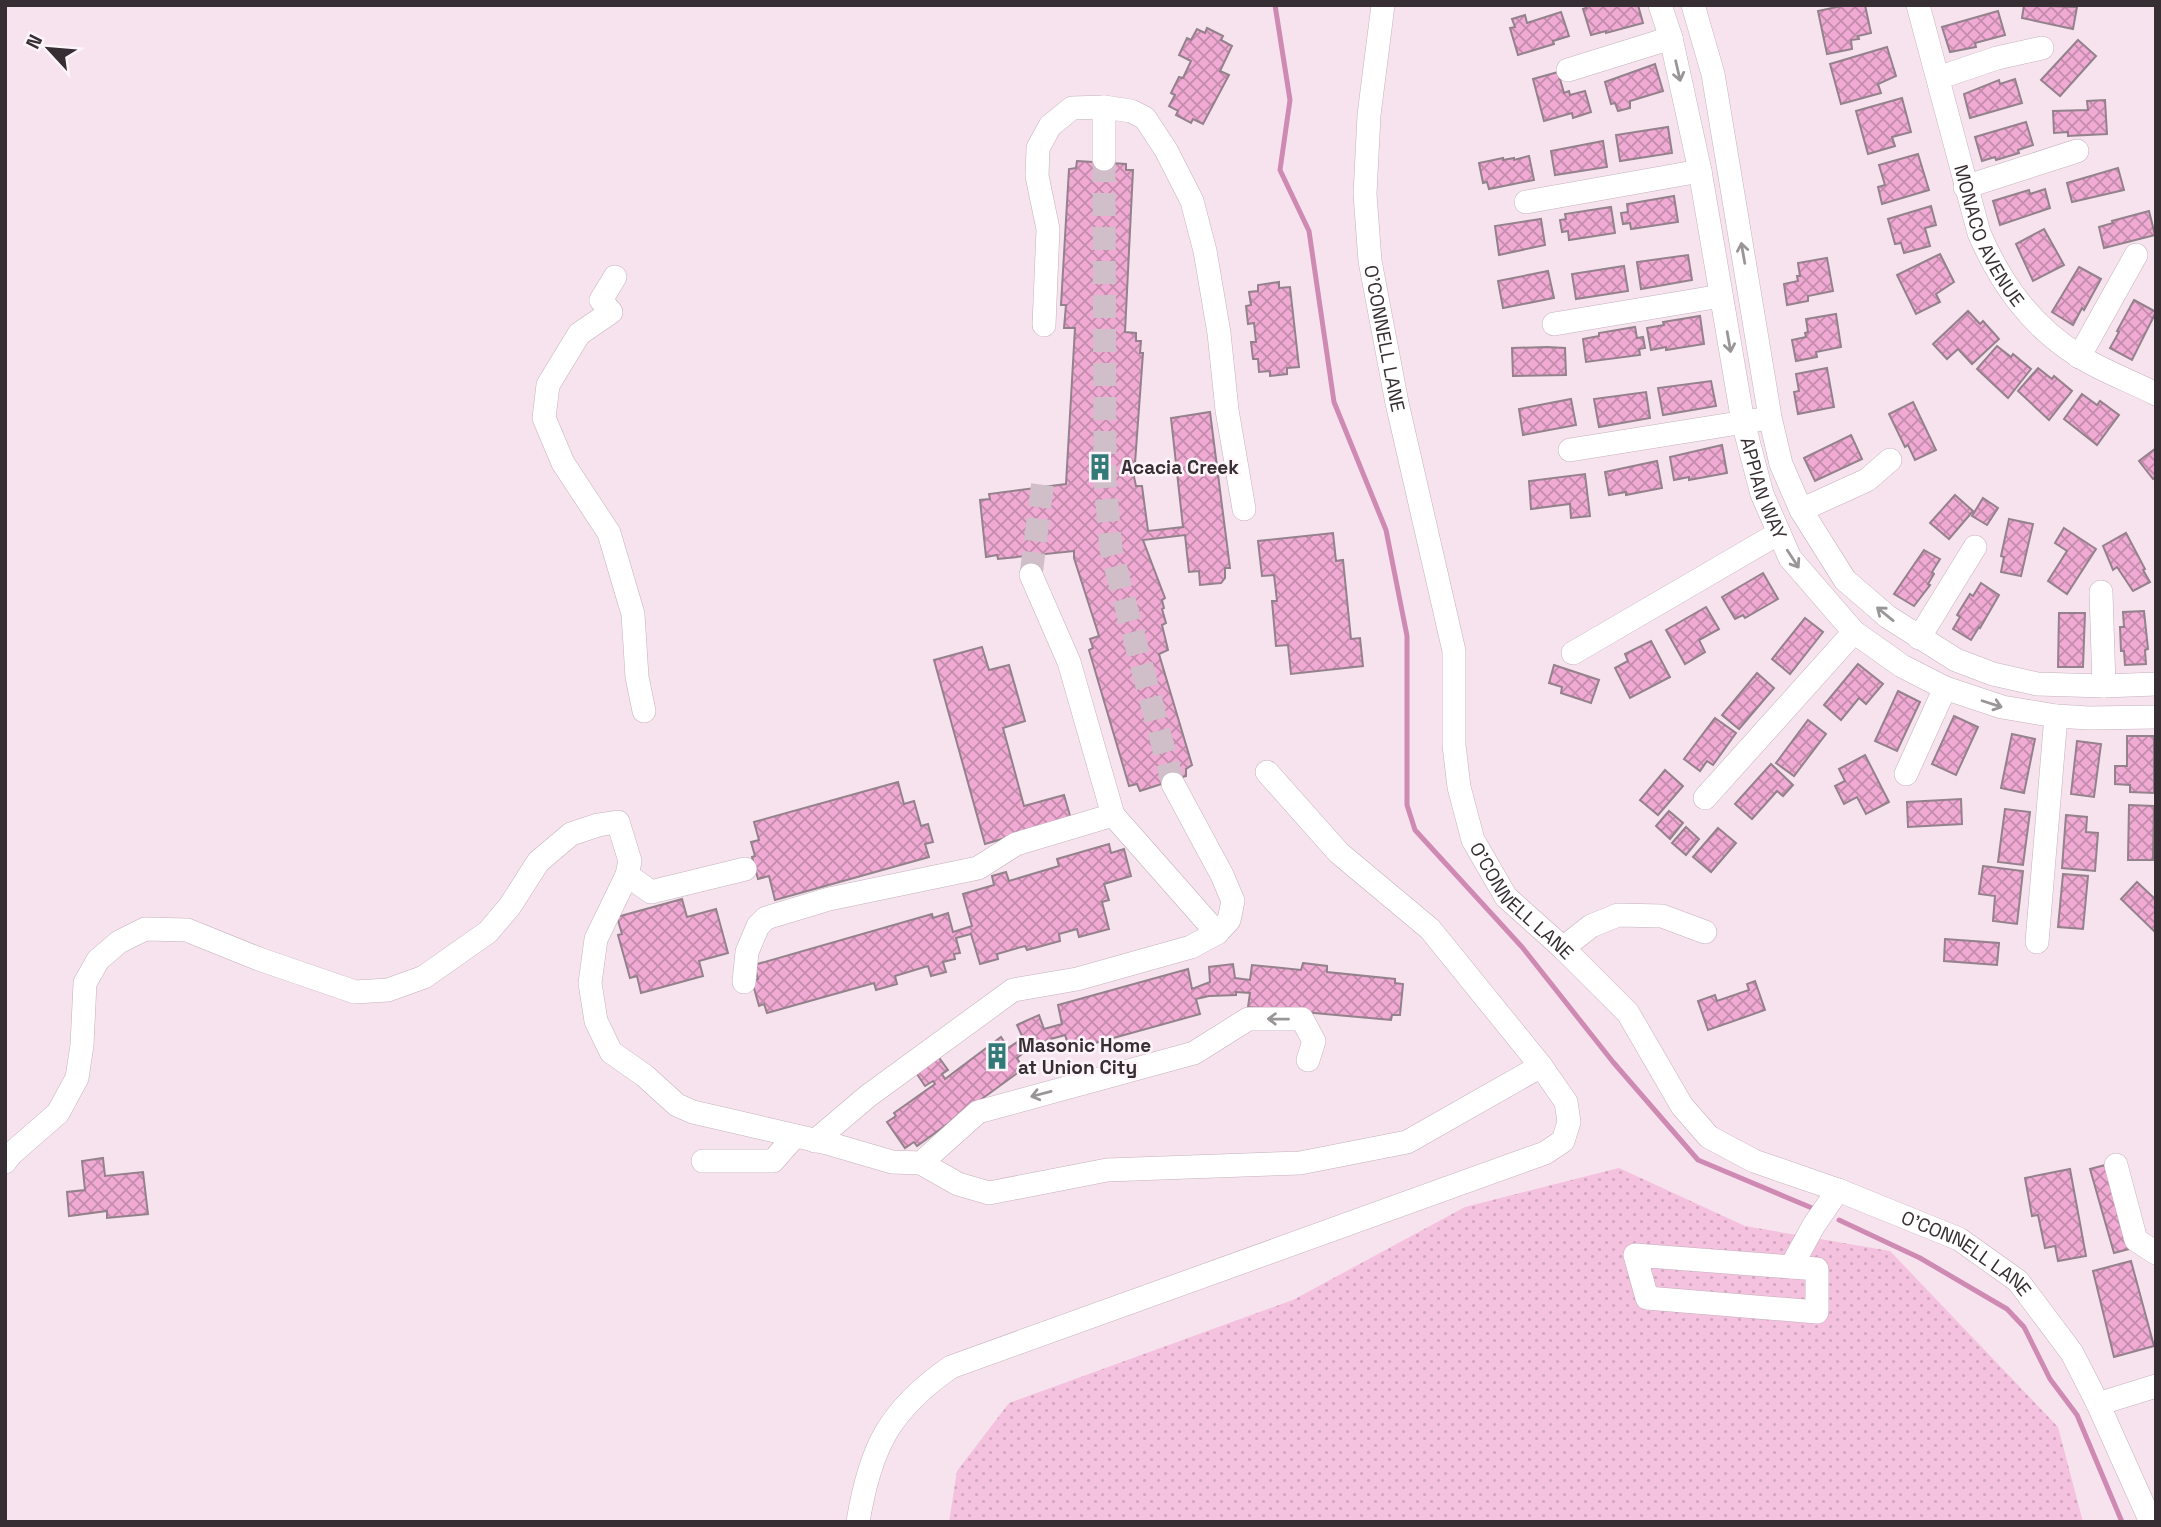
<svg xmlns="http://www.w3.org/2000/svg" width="2161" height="1527" font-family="'Space Grotesk',sans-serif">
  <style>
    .grass { fill: url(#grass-dots) }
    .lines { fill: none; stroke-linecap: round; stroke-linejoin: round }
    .stream { stroke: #ce8ab3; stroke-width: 5 }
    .building { fill: url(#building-cross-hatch); stroke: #93818b; stroke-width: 2 }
    .minor-tunnel { stroke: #d0bfc8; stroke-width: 23; stroke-dasharray: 23 11; stroke-linecap: butt }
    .minor-casing { stroke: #c4b1bc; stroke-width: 24 }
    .minor { stroke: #fff; stroke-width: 23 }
    .oneway { stroke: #9a9698 }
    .labels { text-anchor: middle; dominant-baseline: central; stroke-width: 5; stroke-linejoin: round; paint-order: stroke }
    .street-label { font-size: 19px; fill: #362e32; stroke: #fdf4f9 }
    .poi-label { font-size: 19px; font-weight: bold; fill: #362e32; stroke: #fdf4f9; text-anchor: start }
  </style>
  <defs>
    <pattern id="grass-dots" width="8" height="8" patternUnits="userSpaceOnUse" patternTransform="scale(1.75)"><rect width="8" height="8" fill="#f4c1df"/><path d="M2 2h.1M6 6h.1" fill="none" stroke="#d2a6c0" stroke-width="1.8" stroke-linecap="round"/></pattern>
    <pattern id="building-cross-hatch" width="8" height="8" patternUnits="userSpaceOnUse" patternTransform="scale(1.75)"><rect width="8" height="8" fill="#f0aad3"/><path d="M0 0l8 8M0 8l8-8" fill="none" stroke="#c38bac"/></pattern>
  </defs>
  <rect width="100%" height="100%" fill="#f7e3ee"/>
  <polygon class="grass" points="1619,1168 1745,1226 1890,1251 2058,1427 2083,1522 949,1522 957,1471 1009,1403 1293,1300 1465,1207"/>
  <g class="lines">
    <g class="stream">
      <polyline points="1275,5 1290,100 1280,170 1309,231 1334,402 1386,530 1407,636 1407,805 1415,830 1522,947 1613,1062 1698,1160 1812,1208"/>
      <polyline points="1839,1220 1920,1258 2007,1309 2024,1327 2050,1379 2077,1415 2122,1522"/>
    </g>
  </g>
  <g class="building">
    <polygon points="1585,5 1638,5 1643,23 1606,33 1606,31 1591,35 1583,9 1586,8"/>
    <polygon points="1846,5 1865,5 1871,33 1858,36 1859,39 1851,40 1852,49 1827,54 1818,11"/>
    <polygon points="2024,5 2077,7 2073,29 2022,18"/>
    <polygon points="1998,11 2005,35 1975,43 1976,47 1950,52 1942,27"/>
    <polygon points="1561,12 1569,36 1553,41 1554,44 1518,55 1510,28 1515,27 1512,19 1525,15 1527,23"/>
    <polygon points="1207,28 1223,36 1221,40 1232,46 1220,71 1229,75 1203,124 1193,119 1191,123 1176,115 1178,111 1169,106 1175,95 1171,93 1179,77 1183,78 1191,61 1179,55 1187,38 1191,40 1197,29 1205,33"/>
    <polygon points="2078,40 2096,56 2060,96 2041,80"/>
    <polygon points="1887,47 1896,76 1878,84 1881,93 1841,104 1830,64"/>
    <polygon points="1655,64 1663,91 1630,101 1630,108 1618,111 1615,103 1611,104 1605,82"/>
    <polygon points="1558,72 1564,93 1569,91 1570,95 1585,91 1591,112 1573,118 1572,113 1544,121 1533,79"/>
    <polygon points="2015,79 2022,103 1970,118 1964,94 1999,80 2000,84"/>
    <polygon points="1902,98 1911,132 1892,137 1895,146 1868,154 1856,111"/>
    <polygon points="2105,100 2107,134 2068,136 2068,132 2054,133 2053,111 2088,110 2087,101"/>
    <polygon points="2026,122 2033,145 2018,150 2019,153 1996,160 1995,157 1982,161 1975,137"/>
    <polygon points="1668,127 1672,153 1620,161 1616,135"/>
    <polygon points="1603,141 1607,167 1555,175 1551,151"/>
    <polygon points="1918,154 1929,190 1882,204 1878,187 1885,185 1879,165"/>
    <polygon points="1529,156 1534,180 1489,189 1487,182 1483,183 1479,163 1503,158 1503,160 1514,158 1514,160"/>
    <polygon points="1077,161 1126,164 1126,170 1133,170 1125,332 1136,333 1136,341 1141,341 1140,353 1143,353 1134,477 1136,486 1142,486 1148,531 1183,527 1171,418 1210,412 1230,568 1225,568 1225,578 1221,583 1200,585 1199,571 1189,572 1185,535 1143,540 1165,598 1162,600 1164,608 1162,609 1166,623 1162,625 1168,650 1159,654 1192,765 1186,769 1186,776 1140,791 1137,784 1129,786 1089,650 1093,648 1090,639 1099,636 1074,558 1074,551 998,559 997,555 986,557 980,500 990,499 989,494 1066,484 1075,328 1064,328 1066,305 1061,305 1069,169 1076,168"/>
    <polygon points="2118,168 2124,190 2072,202 2067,183"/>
    <polygon points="2045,189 2050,208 2000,225 1993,201 2029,190 2030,194"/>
    <polygon points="1674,196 1678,222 1631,229 1630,223 1623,224 1621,213 1628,212 1627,204"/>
    <polygon points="1931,206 1936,225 1925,228 1930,246 1904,253 1901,243 1895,244 1888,219"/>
    <polygon points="1611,207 1615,233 1569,240 1568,231 1562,232 1560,220 1566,219 1565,214"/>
    <polygon points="2149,211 2155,235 2104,248 2099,227 2113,223 2112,221"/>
    <polygon points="1541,219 1545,245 1499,255 1495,226"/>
    <polygon points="2044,229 2064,265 2033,281 2016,244"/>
    <polygon points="1940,254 1954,282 1936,294 1940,302 1916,314 1897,275"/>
    <polygon points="1688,255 1692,280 1641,289 1637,262"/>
    <polygon points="1827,258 1833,291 1808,296 1808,301 1787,305 1784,284 1798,281 1797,276 1800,276 1798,263"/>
    <polygon points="1624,266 1628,291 1576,299 1572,274"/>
    <polygon points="2079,267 2101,279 2084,310 2082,308 2073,325 2052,312"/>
    <polygon points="1548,271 1554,298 1503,308 1498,281"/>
    <polygon points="1279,282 1279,288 1290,287 1299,367 1287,368 1287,374 1270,376 1270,371 1259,372 1258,359 1253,359 1251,342 1256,342 1254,323 1248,324 1246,306 1251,305 1249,292 1258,291 1258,285"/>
    <polygon points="2134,300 2156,312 2132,360 2110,348 2119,332 2117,331"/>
    <polygon points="1968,311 1980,324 1983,321 1999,339 1972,364 1958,349 1947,359 1933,344"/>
    <polygon points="1836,314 1841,347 1816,352 1817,357 1796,361 1792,340 1806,337 1805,333 1808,332 1806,319"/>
    <polygon points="1700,316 1704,344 1666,350 1666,347 1651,350 1647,328 1664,325 1663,322"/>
    <polygon points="1635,327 1637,338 1643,337 1645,348 1639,349 1640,355 1586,362 1583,339 1599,336 1599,333"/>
    <polygon points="1997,346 2011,357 2013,354 2031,369 2008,398 1977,369"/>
    <polygon points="1547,347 1565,348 1566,375 1513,376 1512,348"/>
    <polygon points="1827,368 1834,407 1798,414 1794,392 1799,391 1796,374"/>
    <polygon points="2038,368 2052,379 2054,376 2072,391 2049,420 2018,391"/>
    <polygon points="1711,381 1716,406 1663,415 1658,388"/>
    <polygon points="1646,392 1650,418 1599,427 1594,399"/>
    <polygon points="2082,394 2097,405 2100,401 2119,415 2097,445 2064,419"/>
    <polygon points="1571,399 1576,425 1523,435 1519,409"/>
    <polygon points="1913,402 1936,450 1915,460 1908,445 1905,447 1889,414"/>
    <polygon points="1851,435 1862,459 1815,481 1804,458"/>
    <polygon points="1722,445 1727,473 1689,480 1689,477 1674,480 1670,457"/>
    <polygon points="2156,448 2156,477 2153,479 2139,461"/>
    <polygon points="1657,461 1662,488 1626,495 1626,492 1609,495 1605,472"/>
    <polygon points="1585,474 1590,516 1571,518 1570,504 1531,509 1529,481"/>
    <polygon points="1955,495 1973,511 1949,539 1930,523"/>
    <polygon points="1983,498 1998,508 1987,525 1972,516"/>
    <polygon points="2009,519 2033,524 2021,576 2001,572 2004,557 2001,556"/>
    <polygon points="2064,528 2096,549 2067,594 2048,581 2067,551 2055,543"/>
    <polygon points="1333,533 1336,561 1343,560 1351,639 1360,638 1363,666 1291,674 1288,645 1276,646 1272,601 1277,601 1274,575 1262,576 1258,541"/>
    <polygon points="2126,533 2145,569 2143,570 2150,582 2133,591 2117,567 2113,570 2103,546"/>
    <polygon points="1924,550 1940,559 1932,572 1934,574 1928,584 1930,585 1914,606 1894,594"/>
    <polygon points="1763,573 1778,599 1745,618 1743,615 1735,619 1722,597"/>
    <polygon points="1981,583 1999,595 1980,628 1979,627 1971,640 1953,629 1960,617 1957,615 1970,594 1973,596"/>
    <polygon points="1706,607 1719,629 1699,640 1705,652 1685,664 1666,630"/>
    <polygon points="2144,611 2148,649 2145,650 2146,664 2125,665 2124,651 2121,651 2120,627 2124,627 2123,612"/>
    <polygon points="2059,613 2085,613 2083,667 2058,667"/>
    <polygon points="1805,618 1823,632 1790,674 1772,659"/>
    <polygon points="1651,641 1670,677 1630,698 1615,668 1628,661 1625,654"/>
    <polygon points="982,647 989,670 1009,665 1025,721 1003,728 1024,806 1064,795 1071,819 985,844 934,660"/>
    <polygon points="1858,664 1883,684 1866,704 1859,698 1841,720 1824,705"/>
    <polygon points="1554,665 1599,680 1591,703 1561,693 1562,687 1549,683"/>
    <polygon points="1757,673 1774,688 1739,729 1722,715"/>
    <polygon points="1898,691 1920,702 1897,751 1875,741"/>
    <polygon points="1954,716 1978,727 1956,775 1932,764"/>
    <polygon points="1715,718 1736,733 1713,765 1707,761 1700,771 1684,759"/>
    <polygon points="1808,720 1826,734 1794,776 1776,763"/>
    <polygon points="2012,734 2035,739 2024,793 2001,788"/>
    <polygon points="2127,736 2154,736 2154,793 2130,792 2130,785 2115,784 2115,766 2127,766"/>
    <polygon points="2077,741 2101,744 2094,797 2071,794"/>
    <polygon points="1865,755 1889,802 1866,814 1857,797 1844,804 1835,786 1845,781 1839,769"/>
    <polygon points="1771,764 1793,785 1783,796 1777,791 1752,819 1735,804"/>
    <polygon points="1665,770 1683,786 1658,815 1640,800"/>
    <polygon points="898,782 904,804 914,801 921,826 928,824 933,842 925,844 929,857 775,900 769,876 758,879 752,857 755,856 751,842 759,840 754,822"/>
    <polygon points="1961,799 1962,824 1908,827 1907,802"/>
    <polygon points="2129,805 2154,806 2153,860 2128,860"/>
    <polygon points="2005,809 2030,812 2023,865 1998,862"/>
    <polygon points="1669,811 1683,823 1670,839 1656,826"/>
    <polygon points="2066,815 2087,817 2086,832 2098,833 2095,871 2062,868"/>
    <polygon points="1686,827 1699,839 1686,855 1672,843"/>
    <polygon points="1718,828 1736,843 1711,872 1693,857"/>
    <polygon points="1109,844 1111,853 1124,849 1131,876 1104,884 1109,900 1102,902 1109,929 1079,937 1077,929 1059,934 1060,941 1027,950 1025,946 997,954 998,959 980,964 971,934 956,938 960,953 954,954 955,959 943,962 946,972 931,976 928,966 895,976 897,984 876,990 874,983 767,1013 764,1004 759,1006 752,981 758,979 754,965 932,914 933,918 948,913 953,932 972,926 963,894 994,885 992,876 1006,872 1009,881 1059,866 1057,859"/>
    <polygon points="1983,866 2023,871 2017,924 1993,921 1995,896 1979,894"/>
    <polygon points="2063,874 2088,876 2083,929 2058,927"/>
    <polygon points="2137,882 2156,900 2156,933 2121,899"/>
    <polygon points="682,899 687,917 716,909 728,953 699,961 703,976 641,993 637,976 630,978 618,935 622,934 617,917"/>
    <polygon points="1945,939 1999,943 1997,965 1944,961"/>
    <polygon points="1303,963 1327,966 1327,972 1395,979 1395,983 1403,984 1400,1015 1392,1015 1391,1020 1248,1007 1250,993 1236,992 1236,995 1209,996 1196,999 1200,1014 1070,1050 1065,1035 1051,1039 1052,1041 1029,1053 1027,1050 1017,1058 1023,1069 917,1146 914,1142 905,1148 887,1122 896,1116 894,1113 935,1084 933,1081 925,1086 915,1071 937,1055 948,1070 942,1074 945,1079 1001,1037 1008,1048 1023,1038 1017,1025 1039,1015 1044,1029 1062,1024 1058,1005 1188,969 1192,989 1210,982 1209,967 1233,964 1235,978 1250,980 1252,965 1301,970"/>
    <polygon points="1755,981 1765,1010 1708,1030 1698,1001 1715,995 1717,1001 1749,990 1747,984"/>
    <polygon points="103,1158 105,1176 143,1172 148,1214 107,1218 107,1211 69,1216 67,1192 85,1190 82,1161"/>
    <polygon points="2105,1165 2129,1249 2114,1253 2090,1169"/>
    <polygon points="2070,1169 2086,1256 2058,1261 2055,1246 2045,1248 2038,1215 2032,1216 2025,1178"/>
    <polygon points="2131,1261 2154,1346 2114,1357 2093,1271"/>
  </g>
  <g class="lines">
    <g class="minor-tunnel">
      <polyline points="1104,159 1105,480 1111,550 1173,784"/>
      <polyline points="1031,575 1043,481"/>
    </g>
    <defs>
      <g id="minor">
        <path id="s1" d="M1383 5 1369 115 1365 194 1370 261 1397 403 1454 651V745L1459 787 1473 840 1506 897 1563 948 1628 1013 1682 1106 1709 1137 1754 1161 1838 1190 1959 1239 2018 1281 2072 1353 2098 1404 2151 1522"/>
        <path id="s2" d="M1660 5 1671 38 1700 171 1743 422 1762 494 1790 558 1854 632 1902 666 1945 688 2002 707 2056 716 2089 718 2156 717"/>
        <polyline points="1693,5 1713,74 1770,417 1781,464 1801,510 1845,580 1888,617 1956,660 1993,674 2037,684 2104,686 2156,684"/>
        <path id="s3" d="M1918 5 1979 233C2001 284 2031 326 2079 356 2102 371 2131 381 2156 394"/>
        <polyline points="1568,70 1671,38"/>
        <polyline points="1938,78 1997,58 2042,48"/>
        <polyline points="1104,107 1104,159"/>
        <polyline points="1965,187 2077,151"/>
        <polyline points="1526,202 1700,171"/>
        <polyline points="615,277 601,300 611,312 579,334 548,385 544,418 563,463 609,533 633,614 637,677 644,711"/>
        <polyline points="1554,324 1721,296"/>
        <polyline points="1044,325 1048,229 1037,176 1038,148 1050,126 1072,108 1104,107 1131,111 1145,118 1166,150 1192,201 1205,251 1219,333 1227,410 1244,509"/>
        <polyline points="2079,357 2136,255"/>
        <polyline points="1570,450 1757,420"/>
        <polyline points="1801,510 1867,480 1890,460"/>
        <polyline points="1031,575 1069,662 1113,815"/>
        <polyline points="2101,592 2104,686"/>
        <polyline points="1919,638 1975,547"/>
        <polyline points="1573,653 1779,533"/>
        <polyline points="1906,774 1945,688"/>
        <polyline points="1705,798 1854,632"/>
        <polyline points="627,875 651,892 745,869"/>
        <polyline points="2037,942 2056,716"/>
        <polyline points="1563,948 1591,926 1618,915 1662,916 1705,932"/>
        <polyline points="744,982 747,952 758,926 766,918 829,899 978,868 1016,844 1113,815 1217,933"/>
        <polyline points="815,1141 868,1096 1013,990 1077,979 1191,947 1217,933 1229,920 1233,901 1222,875 1173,784"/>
        <polyline points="703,1161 773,1161 795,1136"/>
        <polyline points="5,1162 11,1154 58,1113 77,1078 82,1045 85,983 98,960 119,942 145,929 187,930 259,959 355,992 388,990 424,977 488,932 510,906 538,862 571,834 598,825 618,822 630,861 627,875 596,939 590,983 596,1021 611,1052 645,1076 677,1105 693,1112 827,1143 892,1162 921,1163 978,1112 1194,1053 1248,1019 1302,1019 1314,1041 1308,1060"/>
        <polyline points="921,1163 958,1184 989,1193 1107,1170 1300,1163 1407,1142 1541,1066"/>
        <polyline points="2116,1165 2136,1240 2156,1253"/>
        <polygon points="1635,1255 1817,1269 1817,1312 1647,1298"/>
        <polyline points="1791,1267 1814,1225 1838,1190"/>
        <polyline points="2098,1404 2156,1386"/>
        <path d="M858 1522C870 1448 889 1410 951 1367L1545 1153 1563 1141 1569 1122 1566 1102 1541 1066 1430 929 1339 853 1267 772"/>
      </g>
    </defs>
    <use href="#minor" class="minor-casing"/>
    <use href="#minor" class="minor"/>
  </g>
  <defs><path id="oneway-shaft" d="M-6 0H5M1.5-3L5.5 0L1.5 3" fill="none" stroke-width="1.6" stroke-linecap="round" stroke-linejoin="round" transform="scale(1.75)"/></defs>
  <g class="oneway">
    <use href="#oneway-shaft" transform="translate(1678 71) rotate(77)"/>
    <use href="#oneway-shaft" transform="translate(1743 253) rotate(-100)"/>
    <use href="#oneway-shaft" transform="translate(1729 342) rotate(80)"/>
    <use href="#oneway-shaft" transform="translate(1793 559) rotate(57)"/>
    <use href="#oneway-shaft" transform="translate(1885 614) rotate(-141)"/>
    <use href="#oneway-shaft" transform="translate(1992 704) rotate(18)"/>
    <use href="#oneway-shaft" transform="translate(1278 1019) rotate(-179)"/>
    <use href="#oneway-shaft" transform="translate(1041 1094) rotate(165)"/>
  </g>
  <defs>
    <symbol id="building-bare" viewBox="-9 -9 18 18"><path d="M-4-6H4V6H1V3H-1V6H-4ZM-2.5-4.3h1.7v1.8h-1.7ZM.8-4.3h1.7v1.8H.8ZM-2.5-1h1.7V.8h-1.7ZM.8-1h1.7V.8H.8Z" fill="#317a78" stroke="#fdf4f9" stroke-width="2.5" paint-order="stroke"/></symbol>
  </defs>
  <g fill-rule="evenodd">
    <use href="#building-bare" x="1081" y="448" width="38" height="38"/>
    <use href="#building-bare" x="978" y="1037" width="38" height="38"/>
  </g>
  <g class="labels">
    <g class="street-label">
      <text stroke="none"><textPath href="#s3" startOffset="242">MONACO AVENUE</textPath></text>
      <text stroke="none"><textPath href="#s1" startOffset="336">O’CONNELL LANE</textPath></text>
      <text stroke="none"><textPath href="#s2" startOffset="495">APPIAN WAY</textPath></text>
      <text stroke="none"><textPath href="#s1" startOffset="926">O’CONNELL LANE</textPath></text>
      <text stroke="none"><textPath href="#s1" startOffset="1514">O’CONNELL LANE</textPath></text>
    </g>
    <g class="poi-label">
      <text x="1121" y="467">Acacia Creek</text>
      <text x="1018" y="1045">Masonic Home<tspan x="1018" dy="22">at Union City</tspan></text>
    </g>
  </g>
  <rect width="2161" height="1527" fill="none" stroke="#362e32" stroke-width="14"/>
  <g transform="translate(49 49) rotate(296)" stroke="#fdf4f9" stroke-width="5" paint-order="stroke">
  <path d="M0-5L12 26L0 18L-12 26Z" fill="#362e32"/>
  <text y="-10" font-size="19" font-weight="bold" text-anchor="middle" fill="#362e32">N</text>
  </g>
</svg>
